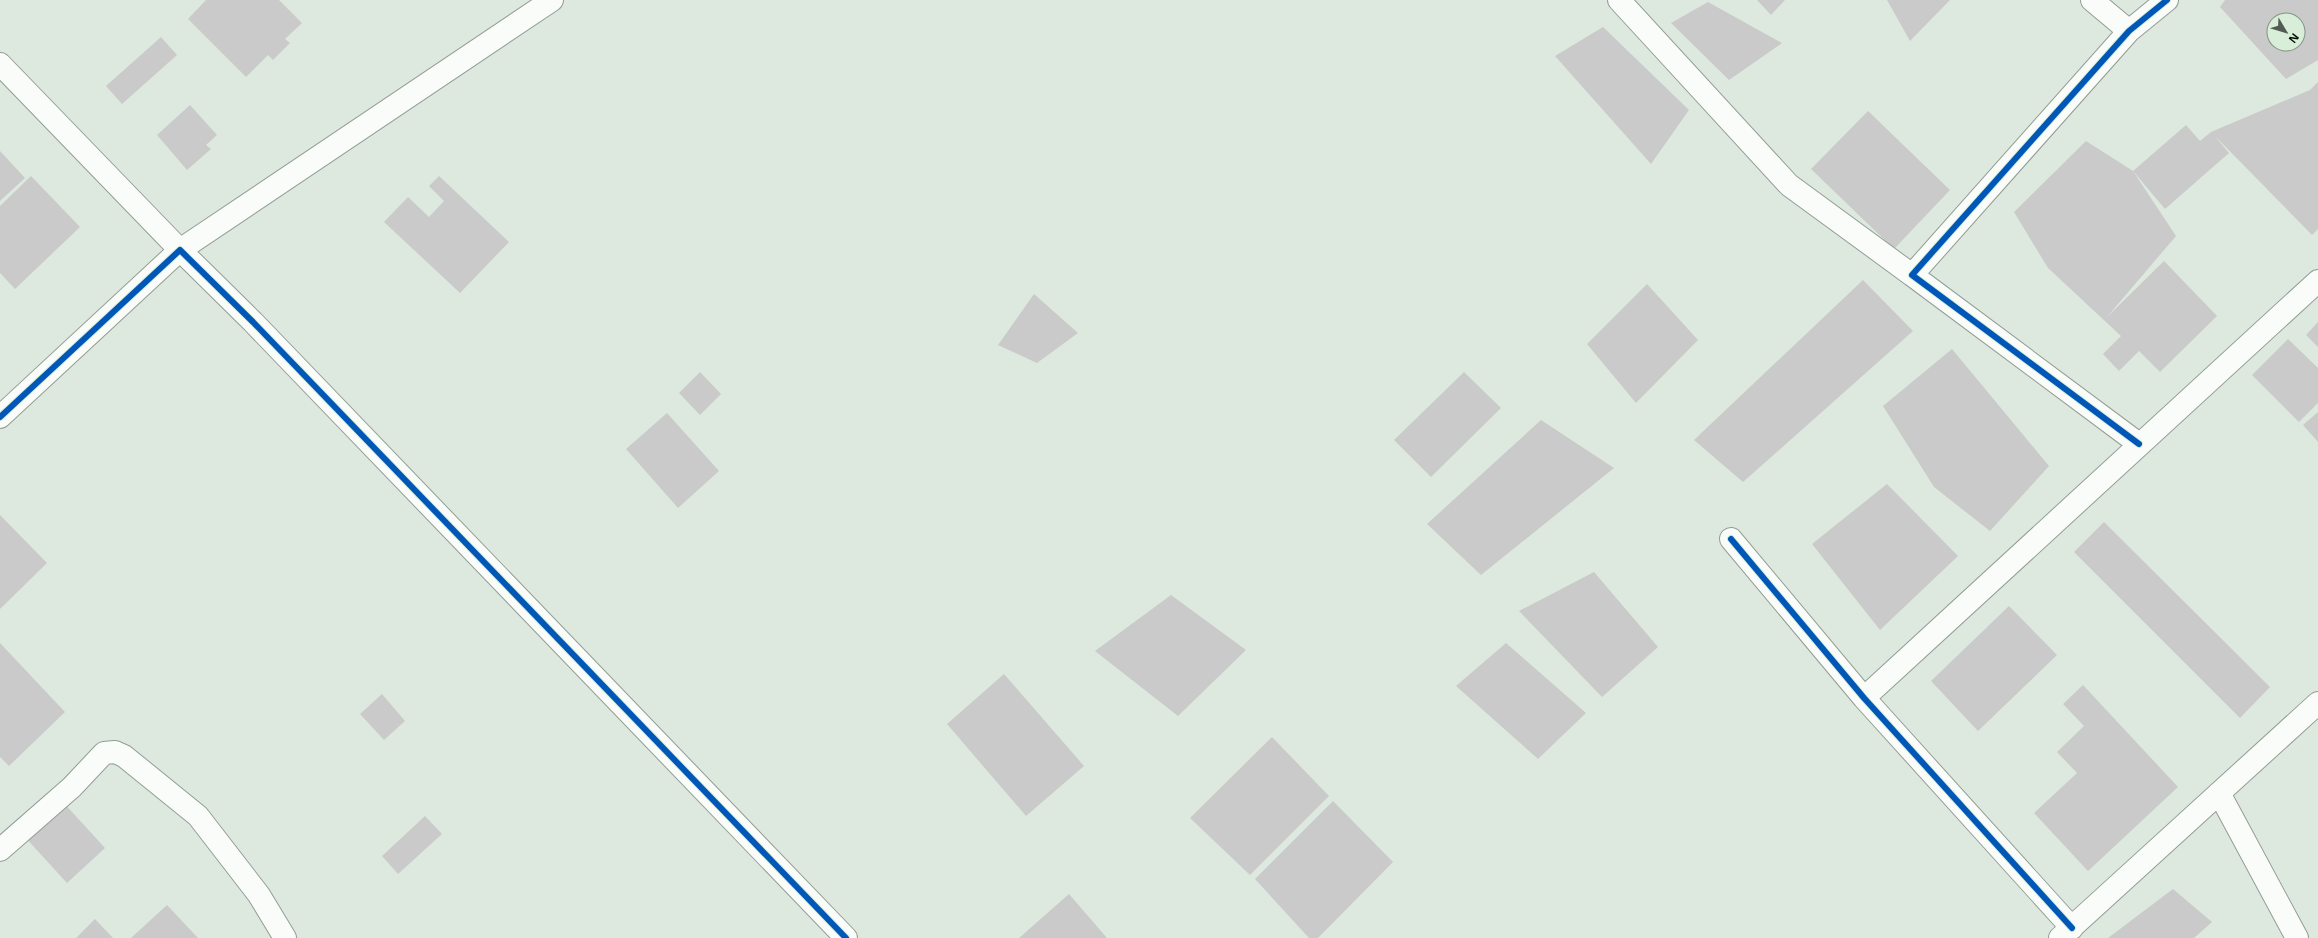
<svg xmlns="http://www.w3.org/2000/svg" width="2318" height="938" viewBox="0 0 2318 938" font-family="'Open Sans',sans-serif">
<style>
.building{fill:#c9cac9;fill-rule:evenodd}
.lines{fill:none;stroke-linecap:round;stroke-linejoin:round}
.minor-casing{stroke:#939d94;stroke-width:24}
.major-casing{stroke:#939d94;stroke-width:24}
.minor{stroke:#fafcfa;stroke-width:22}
.major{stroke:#fafcfa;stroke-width:22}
.cycleway-casing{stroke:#d8eed9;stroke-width:8}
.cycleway{stroke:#0057b8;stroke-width:6}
</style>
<rect width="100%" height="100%" fill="#dde9de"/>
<path class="building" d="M206,0H279L302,23L285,39L290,43L273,60L268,55L246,77L188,19Z
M1757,0H1785L1771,15Z
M1887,0H1950L1910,41Z
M2225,0H2318V60L2286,79L2220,7ZM2274,20H2298V44H2274Z
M1708,2L1782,43L1729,80L1671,23Z
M1603,27L1689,110L1651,164L1555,56Z
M161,37L177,55L122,104L106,86Z
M2318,82V229L2312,235L2214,135L2229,153L2165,209L2133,171L2186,125L2200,141L2211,132L2310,90Z
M190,105L217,135L206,145L211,149L187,170L157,135Z
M1868,111L1950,190L1894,249L1811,169Z
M2086,141L2133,171L2176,236L2107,317L2164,261L2217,316L2160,372L2139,351L2119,371L2103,354L2121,336L2048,268L2014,212Z
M0,151L25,178L0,201Z
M31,176L80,227L15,289L0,273V206Z
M439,176L509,242L460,293L384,222L408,197L429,217L444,201L429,186Z
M1863,280L1913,331L1743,482L1694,440Z
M1647,284L1698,340L1636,403L1587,344Z
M1034,294L1078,333L1037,363L998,345Z
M2318,322V347L2306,335Z
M2288,339L2318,368V403L2299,422L2252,375Z
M1952,349L2049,466L1990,531L1934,487L1883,406Z
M700,372L721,394L700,415L679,393Z
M1464,372L1501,408L1431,477L1394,440Z
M2318,412V442L2303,425Z
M667,413L719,471L678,508L626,449Z
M1541,420L1614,468L1481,575L1427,524Z
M1887,484L1958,556L1880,630L1812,544Z
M0,515L47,563L0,609Z
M2104,522L2270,687L2240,718L2074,552Z
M1594,572L1658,647L1602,697L1519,611Z
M1171,595L1246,650L1178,716L1095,651Z
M2009,606L2057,655L1978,731L1931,681Z
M0,643L65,712L9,766L0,757Z
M1506,643L1586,713L1538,759L1456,686Z
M1004,674L1084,766L1026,816L947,724Z
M2083,685L2178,787L2088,871L2034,813L2077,773L2057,752L2084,726L2063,704Z
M382,694L405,721L384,740L360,714Z
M1272,737L1329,796L1250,875L1190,818Z
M62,801L105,848L67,883L24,836Z
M1333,801L1393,862L1318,938H1309L1255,879Z
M425,816L442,834L398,874L382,856Z
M2173,889L2212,922L2194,938H2108Z
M1069,894L1107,938H1019Z
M167,905L198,938H131Z
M95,919L113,938H76Z"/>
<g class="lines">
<g class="minor-casing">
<path id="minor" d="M1619,0L1789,185L1912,275
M2092,0L2129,31
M0,417L180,250L253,322L846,938
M2139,444L1912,275L2129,31L2167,0
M1731,539L1864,698L2072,928
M1864,698L2318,281
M2219,793L2297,938
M0,850L72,787L104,753L115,752L124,756L198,816L259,895L285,938
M2060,938L2318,703"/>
</g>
<g class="major-casing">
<path id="major" d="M0,64L180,250L552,0"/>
</g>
<use href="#minor" class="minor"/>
<use href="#major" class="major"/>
<g class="cycleway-casing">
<path id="cycleway" d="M0,417L180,250L253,322L846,938
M2139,444L1912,275L2129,31L2167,0
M1731,539L1864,698L2072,928"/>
</g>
<use href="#cycleway" class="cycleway"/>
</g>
<g transform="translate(2286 32) rotate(128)"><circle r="19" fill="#d8eed9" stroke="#849485"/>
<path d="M0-3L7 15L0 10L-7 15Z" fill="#525b52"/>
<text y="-6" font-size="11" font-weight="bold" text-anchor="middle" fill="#070e07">N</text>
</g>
</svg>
